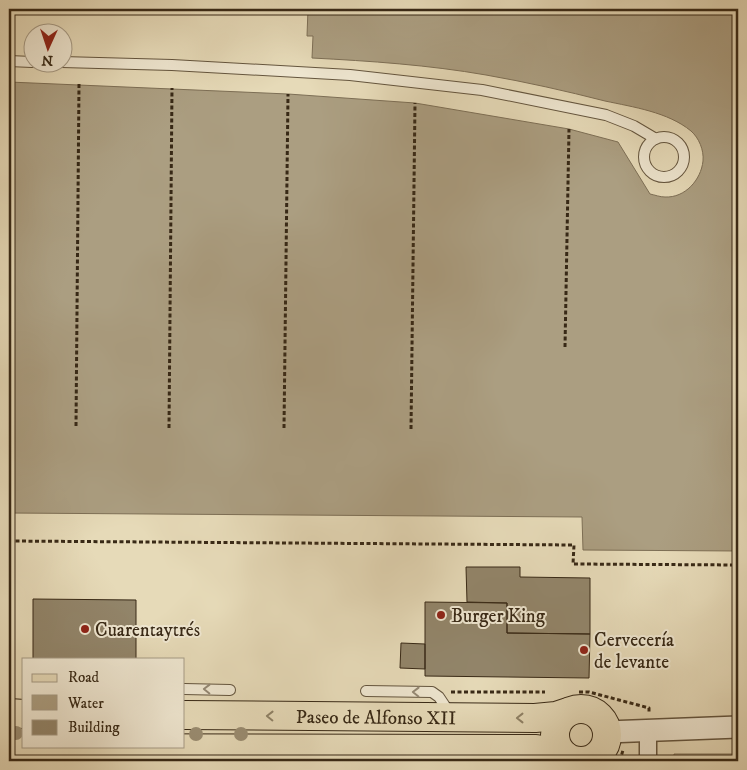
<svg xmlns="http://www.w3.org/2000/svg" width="747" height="770" viewBox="0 0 747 770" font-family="'IM FELL DW Pica',serif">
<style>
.green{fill:#c8bc9c;stroke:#807259}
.water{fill:#ab9e81;stroke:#7d6f56}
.building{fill:#92856a;stroke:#382916}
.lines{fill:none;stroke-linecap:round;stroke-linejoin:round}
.service-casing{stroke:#64553e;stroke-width:12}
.pedestrian-casing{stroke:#64553e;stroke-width:19}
.minor-casing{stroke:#64553e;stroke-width:24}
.primary-casing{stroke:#382916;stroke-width:30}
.path{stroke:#382916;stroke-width:3;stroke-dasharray:4 2.5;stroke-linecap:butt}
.service{stroke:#efe7d1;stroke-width:10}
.pedestrian{stroke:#efe7d1;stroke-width:16}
.minor{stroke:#efe7d1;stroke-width:21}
.primary{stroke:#e6dab8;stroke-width:28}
.tree{fill:#9a8d72}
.oneway{stroke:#948874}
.oneway2{stroke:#8f8267}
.poi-dot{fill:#8f2418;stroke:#efe7d1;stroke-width:2}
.labels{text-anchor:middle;stroke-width:4;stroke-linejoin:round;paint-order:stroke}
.poi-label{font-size:19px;fill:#382916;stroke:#efe7d1;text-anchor:start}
.street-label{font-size:19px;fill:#382916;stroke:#efe7d1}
</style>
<rect width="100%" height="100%" fill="#e6dab8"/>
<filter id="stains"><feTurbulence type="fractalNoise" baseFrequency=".004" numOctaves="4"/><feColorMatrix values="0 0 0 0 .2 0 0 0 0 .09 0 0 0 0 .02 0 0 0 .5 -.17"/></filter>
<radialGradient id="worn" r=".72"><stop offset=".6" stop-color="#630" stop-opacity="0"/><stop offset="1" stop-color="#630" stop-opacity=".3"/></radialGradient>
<path class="green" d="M674,754H738V761H674Z"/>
<path class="water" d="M308,9H738V551L583,550L582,517L9,513V82L288,94L415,103L569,129L618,142L650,194C655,195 660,197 665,197C685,198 701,180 703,161C704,150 699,138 691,131C668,112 633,107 605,101C566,91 526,82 486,75C429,65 370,61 312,58L313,36H307Z"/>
<path class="building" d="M466,567H520V577L590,578V634L507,633V603L467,602Z
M33,599L136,600V659H33Z
M425,602L507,603V633L590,634L589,678L425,676Z
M401,643L425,644V669L400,668Z"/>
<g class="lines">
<g class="service-casing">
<path id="service" d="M9,61L32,62
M62,62L172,65L350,75L482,90L606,115L634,126L656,139
M644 157a20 20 0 1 1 40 0a20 20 0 1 1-40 0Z
M184,689L230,690
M366,691L432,692L439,697L451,715"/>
</g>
<g class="pedestrian-casing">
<path id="pedestrian" d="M648,761V731"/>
</g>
<g class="minor-casing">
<path id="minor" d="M607,732L738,727"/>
</g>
<g class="primary-casing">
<g id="primary">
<circle cx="581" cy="735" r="26"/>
<path d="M9,713L24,714"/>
<path id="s1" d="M184,715L535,718L556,716L568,712"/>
<path d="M9,748L536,749L554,752L565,756"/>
</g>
</g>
<path class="path" d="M565,347L569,129
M76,426L79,84
M169,428L172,88
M284,428L288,94
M411,429L415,103
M9,541L574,545L573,564L738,565
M451,692H545
M579,692H589L649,708V712
M620,761L623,750"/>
<use href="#service" class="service"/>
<use href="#pedestrian" class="pedestrian"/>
<use href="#minor" class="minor"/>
<use href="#primary" class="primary"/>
</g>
<g class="tree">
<circle cx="16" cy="733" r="7"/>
<circle cx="196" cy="734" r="7"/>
<circle cx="241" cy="734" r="7"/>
</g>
<defs><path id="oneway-chevron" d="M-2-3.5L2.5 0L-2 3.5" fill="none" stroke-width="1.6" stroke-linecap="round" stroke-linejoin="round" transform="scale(1.25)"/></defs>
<g class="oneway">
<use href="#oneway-chevron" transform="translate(207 689) rotate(-179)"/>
<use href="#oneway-chevron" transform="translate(416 692) rotate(-179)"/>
</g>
<g class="oneway2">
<use href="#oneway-chevron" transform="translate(270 716) rotate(-179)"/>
<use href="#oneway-chevron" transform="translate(520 718) rotate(-180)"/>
</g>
<g class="poi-dot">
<circle cx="441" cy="615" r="5"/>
<circle cx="85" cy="629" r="5"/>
<circle cx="584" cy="650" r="5"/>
</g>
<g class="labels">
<g class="poi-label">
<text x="451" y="622">Burger King</text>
<text x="95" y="636">Cuarentaytrés</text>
<text x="594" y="646">Cervecería<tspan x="594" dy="22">de levante</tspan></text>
</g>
<g class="street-label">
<text dy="7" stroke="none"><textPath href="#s1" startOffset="192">Paseo de Alfonso XII</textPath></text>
</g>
</g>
<rect width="747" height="770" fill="none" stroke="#e6dab8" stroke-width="30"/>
<rect x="10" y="10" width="727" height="750" fill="none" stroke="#382916" stroke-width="2.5"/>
<rect x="15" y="15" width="717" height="740" fill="none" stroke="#382916"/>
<rect x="22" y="658" width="162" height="90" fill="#efe7d1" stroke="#a69b86"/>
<rect x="32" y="674" width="25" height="8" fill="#e6dab8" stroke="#a69b86"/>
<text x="68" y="682" font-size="15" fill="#382916">Road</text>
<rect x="32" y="695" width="25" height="15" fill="#ab9e81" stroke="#a69b86"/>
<text x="68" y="708" font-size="15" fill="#382916">Water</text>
<rect x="32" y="720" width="25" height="15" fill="#92856a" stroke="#a69b86"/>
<text x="68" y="732" font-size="15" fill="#382916">Building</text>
<g transform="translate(48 48) rotate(183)"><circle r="24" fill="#efe7d1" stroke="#a69b86"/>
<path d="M0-4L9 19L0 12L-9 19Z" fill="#8f2418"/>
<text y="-8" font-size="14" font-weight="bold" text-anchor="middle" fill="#382916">N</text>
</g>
<rect width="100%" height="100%" filter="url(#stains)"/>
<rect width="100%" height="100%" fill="url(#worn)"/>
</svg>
